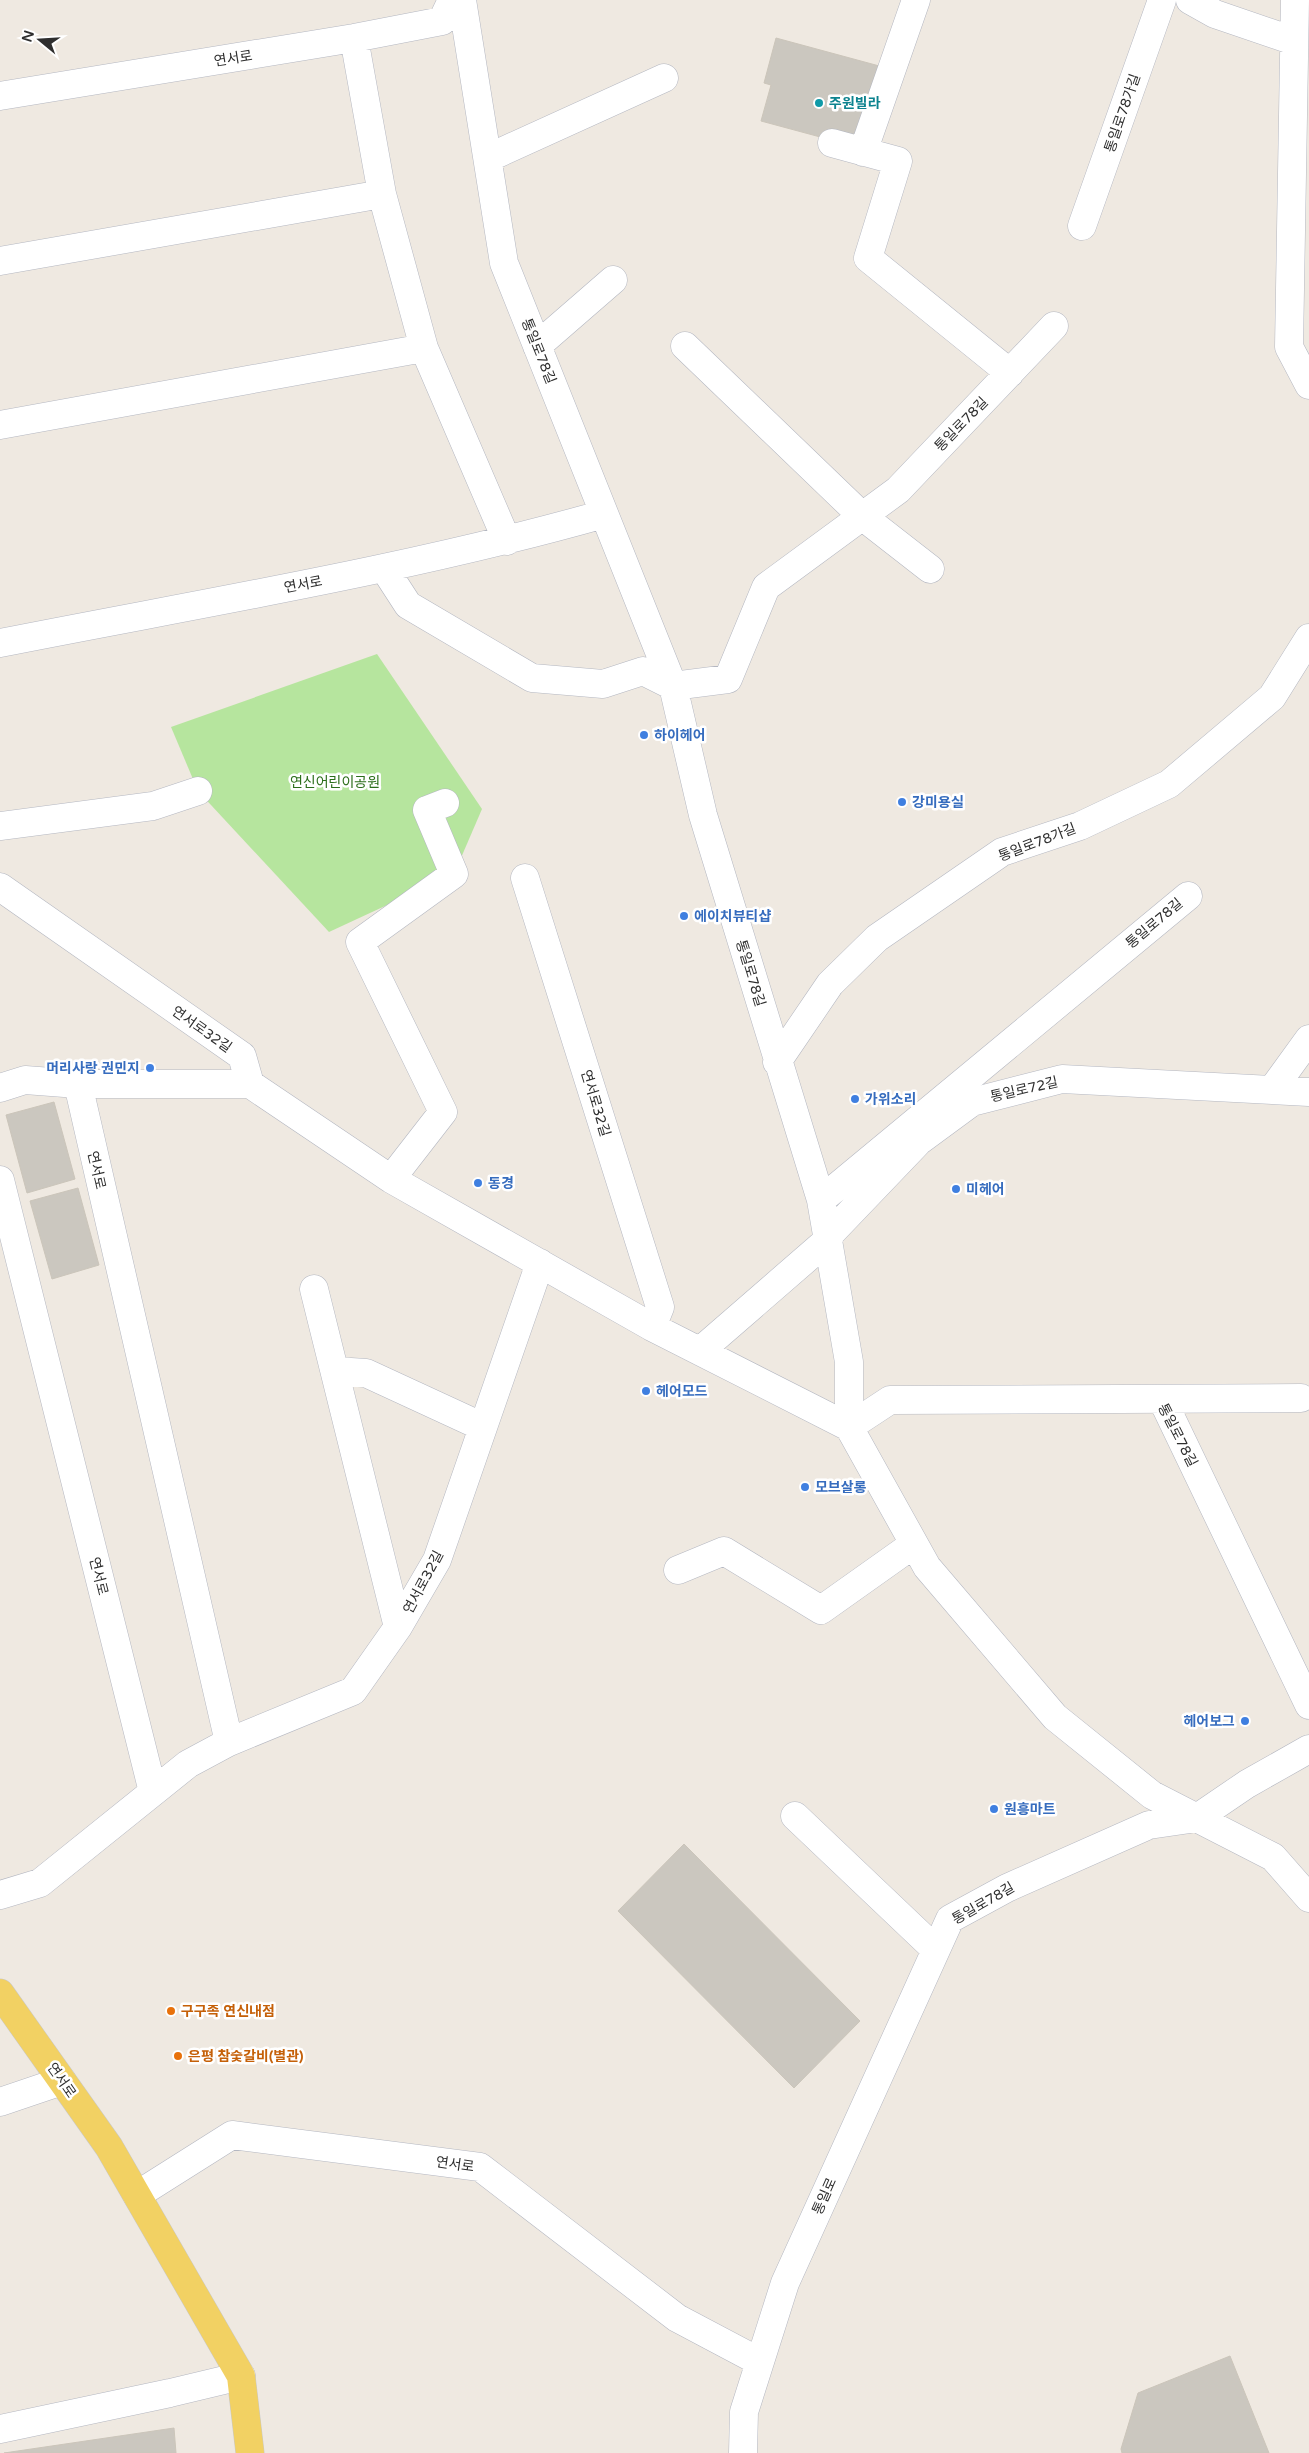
<svg xmlns="http://www.w3.org/2000/svg" width="1309" height="2453" viewBox="0 0 1309 2453" font-family="'Varela Round','Noto Sans KR',sans-serif">
<style>
.green{fill:#b6e59e}
.building{fill:#cbc7bf;stroke:#cbc5ba}
.lines{fill:none;stroke-linecap:round;stroke-linejoin:round}
.minor-casing{stroke:#b4b7c1;stroke-width:29}
.major-casing{stroke:#c9c9c9;stroke-width:29}
.minor{stroke:#fff;stroke-width:28}
.major{stroke:#f2d163;stroke-width:28}
.culture-dot{fill:#0f9aa8;stroke:#fff;stroke-width:2}
.shop-dot{fill:#3f7fe0;stroke:#fff;stroke-width:2}
.food-dot{fill:#e8710a;stroke:#fff;stroke-width:2}
.labels{text-anchor:middle;stroke-width:5;stroke-linejoin:round;paint-order:stroke}
.street-label{font-size:14px;fill:#2e2e2e;stroke:#fff}
.culture-label{font-size:14px;font-weight:bold;fill:#0d838f;stroke:#fff;text-anchor:start}
.shop-label{font-size:14px;font-weight:bold;fill:#366cbe;stroke:#fff;text-anchor:start}
.park-label{font-size:14px;fill:#2c6e1b;stroke:#fff}
.food-label{font-size:14px;font-weight:bold;fill:#c56008;stroke:#fff;text-anchor:start}
</style>
<rect width="100%" height="100%" fill="#efe9e1"/>
<path class="green" d="M377,654L482,809L454,874L329,932L198,791L171,727Z"/>
<path class="building" d="M776,38L883,67L861,148L761,121L771,85L764,83Z
M54,1102L75,1179L27,1193L6,1115Z
M78,1188L99,1265L52,1279L30,1201Z
M684,1844L860,2021L794,2088L618,1911Z
M1230,2356L1269,2453H1122L1121,2449L1138,2393Z
M174,2428L176,2453H4Z"/>
<g class="lines">
<g class="minor-casing">
<path id="minor" d="M462,0L504,263L673,686
M1190,0L1215,14L1294,41
M1295,0L1289,347L1309,385
M354,38L382,194L424,348L507,541
M0,96L354,38L442,21L452,0
M832,143L898,161L868,258L1010,373
M863,152L916,0
M488,158L664,78
M1082,226L1162,0
M0,261L382,194
M1054,326L898,490L766,587L728,679L673,686L703,815L821,1200L849,1362V1427L927,1567L1055,1717L1152,1795L1273,1857L1309,1898
M537,346L613,280
M685,346L862,516L930,569
M0,425L424,348
M384,568L408,605L532,678L603,684L643,671L673,686
M0,643C202,603 406,570 604,514
M0,826L153,806L198,791
M525,878L660,1307L652,1327
M0,887L242,1056L250,1084L391,1179L652,1327L849,1427L890,1400L1301,1398
M777,1062L830,984L877,938L1002,852L1080,826L1169,784L1272,697L1309,638
M78,1084L229,1742
M0,1088L25,1080L78,1084H250
M1272,1090L1309,1039
M391,1179L443,1112L360,942L454,874L427,810L445,803
M0,1180L153,1792
M821,1200L1188,896
M829,1235L919,1141L972,1102L1062,1079L1309,1092
M314,1289L398,1627
M700,1351L829,1239
M335,1371L366,1373L483,1427
M1162,1399L1309,1705
M678,1570L724,1551L821,1610L914,1544
M795,1816L935,1949
M0,1895L40,1883L188,1764L229,1742L353,1691L398,1627L437,1560L540,1263
M0,2102L62,2081
M137,2195L232,2135L480,2167L677,2318L760,2362
M0,2429L170,2393L241,2376
M743,2453L744,2412L785,2283L950,1919L1007,1888L1149,1825L1197,1818L1247,1784L1309,1749"/>
</g>
<g class="major-casing">
<path id="major" d="M0,1993L109,2147L241,2376L250,2453"/>
</g>
<use href="#minor" class="minor"/>
<use href="#major" class="major"/>
</g>
<circle class="culture-dot" cx="819" cy="103" r="5"/>
<g class="shop-dot">
<circle cx="644" cy="735" r="5"/>
<circle cx="902" cy="802" r="5"/>
<circle cx="684" cy="916" r="5"/>
<circle cx="150" cy="1068" r="5"/>
<circle cx="855" cy="1099" r="5"/>
<circle cx="478" cy="1183" r="5"/>
<circle cx="956" cy="1189" r="5"/>
<circle cx="646" cy="1391" r="5"/>
<circle cx="805" cy="1487" r="5"/>
<circle cx="1245" cy="1721" r="5"/>
<circle cx="994" cy="1809" r="5"/>
</g>
<g class="food-dot">
<circle cx="171" cy="2011" r="5"/>
<circle cx="178" cy="2056" r="5"/>
</g>
<g class="labels">
<g class="street-label">
<text transform="translate(233 58) rotate(-9)" y="5">연서로</text>
<text transform="translate(1122 113) rotate(-71)" y="5">통일로78가길</text>
<text transform="translate(539 351) rotate(68)" y="5">통일로78길</text>
<text transform="translate(961 424) rotate(-46)" y="5">통일로78길</text>
<text transform="translate(303 584) rotate(-11)" y="5">연서로</text>
<text transform="translate(1037 842) rotate(-21)" y="5">통일로78가길</text>
<text transform="translate(1154 923) rotate(-40)" y="5">통일로78길</text>
<text transform="translate(751 973) rotate(73)" y="5">통일로78길</text>
<text transform="translate(202 1029) rotate(35)" y="5">연서로32길</text>
<text transform="translate(1024 1089) rotate(-13)" y="5">통일로72길</text>
<text transform="translate(596 1103) rotate(73)" y="5">연서로32길</text>
<text transform="translate(97 1170) rotate(77)" y="5">연서로</text>
<text transform="translate(1178 1435) rotate(63)" y="5">통일로78길</text>
<text transform="translate(99 1576) rotate(76)" y="5">연서로</text>
<text transform="translate(423 1582) rotate(-62)" y="5">연서로32길</text>
<text transform="translate(983 1903) rotate(-30)" y="5">통일로78길</text>
<text transform="translate(62 2080) rotate(55)" y="5">연서로</text>
<text transform="translate(455 2164) rotate(8)" y="5">연서로</text>
<text transform="translate(824 2196) rotate(-66)" y="5">통일로</text>
</g>
<g class="culture-label">
<text x="829" y="108">주원빌라</text>
</g>
<g class="shop-label">
<text x="654" y="740">하이헤어</text>
<text x="912" y="807">강미용실</text>
<text x="694" y="921">에이치뷰티샵</text>
<text x="140" y="1073" text-anchor="end">머리사랑 권민지</text>
<text x="865" y="1104">가위소리</text>
<text x="488" y="1188">동경</text>
<text x="966" y="1194">미헤어</text>
<text x="656" y="1396">헤어모드</text>
<text x="815" y="1492">모브살롱</text>
<text x="1235" y="1726" text-anchor="end">헤어보그</text>
<text x="1004" y="1814">원흥마트</text>
</g>
<g class="park-label">
<text x="335" y="787">연신어린이공원</text>
</g>
<g class="food-label">
<text x="181" y="2016">구구족 연신내점</text>
<text x="188" y="2061">은평 참숯갈비(별관)</text>
</g>
</g>
<g transform="translate(40 40) rotate(288)" stroke="#ffffff" stroke-width="4" paint-order="stroke">
<path d="M0-4L9 19L0 12L-9 19Z" fill="#2e2e2e"/>
<text y="-8" font-size="14" font-weight="bold" text-anchor="middle" fill="#2e2e2e">N</text>
</g>
</svg>
